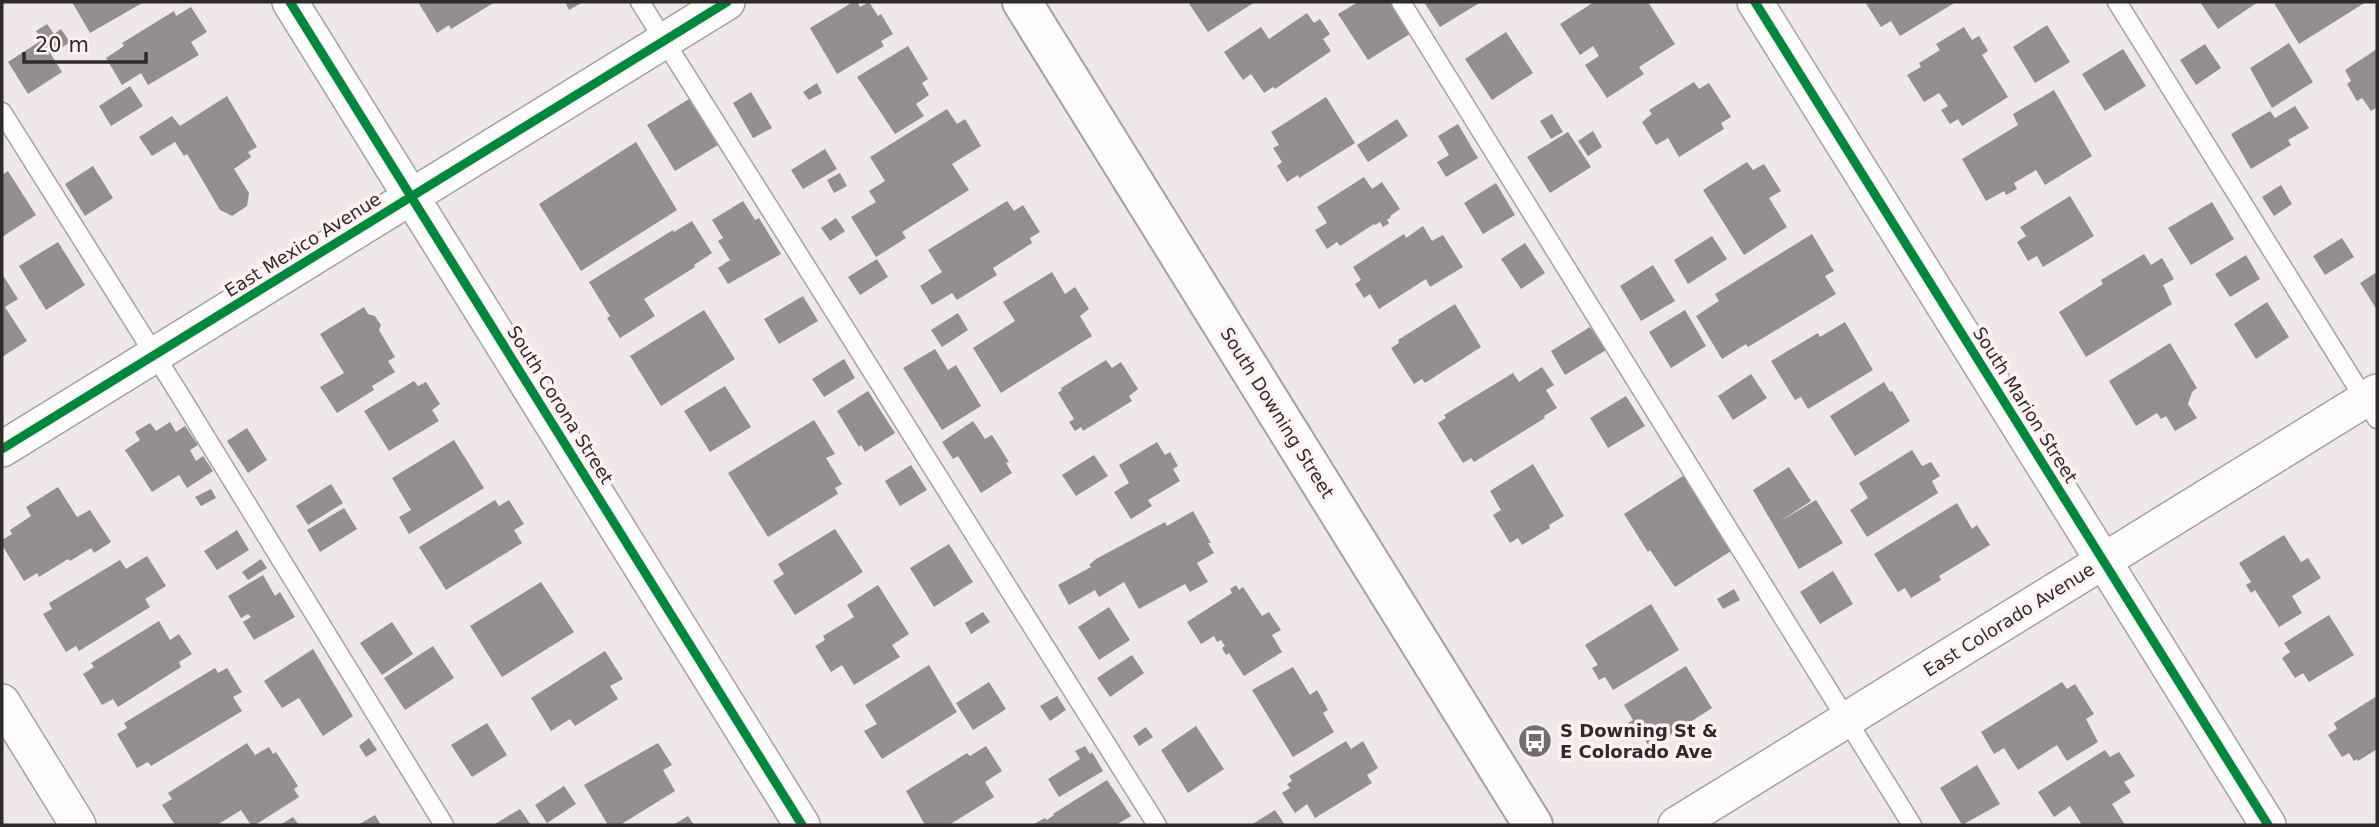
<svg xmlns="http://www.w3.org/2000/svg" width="2379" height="827" viewBox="0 0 2379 827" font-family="'DejaVu Sans',sans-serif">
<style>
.building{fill:#948e8e}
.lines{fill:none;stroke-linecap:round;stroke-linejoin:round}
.service-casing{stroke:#a6a0a0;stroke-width:21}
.minor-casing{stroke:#a6a0a0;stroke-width:38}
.secondary-casing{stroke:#a6a0a0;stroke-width:42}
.service{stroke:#fdfcfc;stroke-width:18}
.minor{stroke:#fdfcfc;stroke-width:35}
.secondary{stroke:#fdfcfc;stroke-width:38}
.cycleway-casing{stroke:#fef2f2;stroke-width:13}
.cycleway{stroke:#00873e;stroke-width:9}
.labels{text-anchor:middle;stroke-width:7;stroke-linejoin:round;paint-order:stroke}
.street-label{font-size:18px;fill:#302a2b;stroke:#fef2f2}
.poi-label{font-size:18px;font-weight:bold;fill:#302a2b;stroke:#fef2f2;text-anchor:start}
</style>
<rect width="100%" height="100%" fill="#f0e8e8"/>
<path class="building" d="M72,2H144L90,33Z
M418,2H495L451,29L449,25L437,33Z
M565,2H583L569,10Z
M853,2H857L860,7L869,2L878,16L881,14L893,34L881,41L884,46L837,74L810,28Z
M1188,2H1255L1208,32Z
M1358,2H1394L1413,32L1368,60L1338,14Z
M1424,2H1481L1440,27Z
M1594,2H1648L1675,44L1639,67L1644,74L1607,98L1585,65L1599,56L1593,46L1580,55L1560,24Z
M1865,2H1956L1900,36L1891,21L1881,27Z
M2200,2H2258L2218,29Z
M2276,2H2366L2299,44L2274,3Z
M191,7L207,32L191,42L199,55L148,85L141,73L122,85L106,58L124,46L122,43L174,11L176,16Z
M1307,13L1314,23L1320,19L1330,34L1323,39L1331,51L1275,89L1273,87L1264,93L1251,74L1243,80L1224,52L1261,27L1269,39Z
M47,24L54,34L61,29L70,42L52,54L36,31Z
M2047,25L2070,62L2035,83L2013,47Z
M1964,27L1972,40L1979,36L1988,51L1982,55L2008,97L1962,126L1958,119L1950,124L1941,110L1948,106L1939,93L1924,102L1907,75L1921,67L1919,63L1940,50L1936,44Z
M1506,32L1533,73L1492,100L1465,59Z
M42,40L62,72L28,94L8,62Z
M2289,43L2313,82L2272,108L2250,68Z
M2205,44L2221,68L2196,85L2180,60Z
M908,46L928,79L922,83L929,95L916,104L924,116L895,134L857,77Z
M2123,49L2146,86L2105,111L2082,74Z
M2377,49V107L2371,111L2362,98L2357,101L2347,84L2351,81L2345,70Z
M1694,82L1699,89L1709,83L1731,117L1721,123L1724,129L1679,157L1668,138L1656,145L1642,122L1652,114L1649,110Z
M817,83L822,93L809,100L803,92Z
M130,86L143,106L111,126L99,106Z
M2054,90L2092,156L2045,185L2036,170L2014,183L2017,189L2006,195L2004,191L1986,201L1962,159L2018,125L2013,114Z
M751,92L772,128L753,138L733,103Z
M227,96L257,147L248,152L251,157L234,169L249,193L247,206L232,216L220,210L187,154L184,156L175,142L152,156L139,137L172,116L180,126Z
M1326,97L1355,143L1299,178L1298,175L1287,182L1277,166L1282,162L1273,148L1279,145L1271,132Z
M689,99L718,145L675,171L647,125Z
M2295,106L2309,128L2288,140L2291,145L2251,169L2231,134L2270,111L2275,118Z
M947,109L957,124L965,119L981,146L952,164L969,190L902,232L906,238L876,257L851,217L876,202L869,191L885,181L870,157Z
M1552,114L1563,132L1551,139L1540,121Z
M1397,119L1408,136L1368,162L1357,145Z
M1458,124L1478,158L1446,177L1437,162L1449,155L1438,136Z
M1593,131L1602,147L1588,156L1578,141Z
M1568,132L1591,167L1550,193L1527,157Z
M636,142L677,210L581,271L539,204Z
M825,149L837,169L803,189L791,170Z
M1747,162L1753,170L1764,164L1781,191L1769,198L1787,227L1744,255L1703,190Z
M93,166L113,198L85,216L65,184Z
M8,171L36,215L2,237V175Z
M840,173L847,186L834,193L827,180Z
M1364,177L1372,189L1382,182L1400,209L1390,216L1391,217L1387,220L1389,223L1383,227L1380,222L1375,225L1374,224L1340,246L1337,242L1327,249L1315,230L1327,223L1317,207Z
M1496,183L1515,215L1483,234L1464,203Z
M2281,185L2292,204L2274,216L2262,197Z
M2070,196L2094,236L2043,267L2037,256L2028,261L2017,242L2026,236L2020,227Z
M743,201L755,220L759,218L781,254L728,284L718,268L730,260L718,241L723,238L712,220Z
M1007,201L1014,211L1023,205L1040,232L1030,238L1032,243L993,268L997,275L957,300L952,293L932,305L920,286L942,272L928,250Z
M2212,202L2234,239L2191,265L2168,228Z
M836,218L845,231L830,241L821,228Z
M692,221L712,253L694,265L695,267L644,299L655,316L620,338L607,318L610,316L589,282L673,230L674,232Z
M1423,226L1432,241L1443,235L1463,267L1430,287L1426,279L1379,309L1370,294L1364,298L1355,284L1361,280L1353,267L1404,234L1406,238Z
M1812,234L1834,271L1825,276L1836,294L1748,347L1746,344L1722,359L1696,316L1719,301L1715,294Z
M1712,236L1727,259L1688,284L1674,260Z
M2342,238L2354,257L2325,275L2313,256Z
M58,242L85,285L46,310L19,266Z
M1525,243L1545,273L1521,289L1501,259Z
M2144,254L2151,265L2162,258L2174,279L2163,285L2172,304L2086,357L2059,312L2103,284L2101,280Z
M2246,255L2260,279L2230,297L2215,274Z
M877,259L888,277L860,295L848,277Z
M1653,265L1675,301L1641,321L1620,286Z
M1052,272L1065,294L1075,287L1089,309L1080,316L1092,336L1001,393L973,348L1015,321L1003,302Z
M2377,272V310L2360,283Z
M4,277L18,299L5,307L27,341L2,357V278Z
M803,296L818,321L779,344L764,319Z
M2267,302L2289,337L2256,359L2234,324Z
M1455,304L1481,347L1425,383L1422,379L1414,384L1391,348L1399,343L1398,340Z
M364,307L368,314L375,316L381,325L379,330L395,357L388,361L395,372L372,386L374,390L337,413L320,387L344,373L320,334Z
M704,310L735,359L661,406L630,356Z
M1685,310L1706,346L1671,368L1649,332Z
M958,313L968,330L942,347L931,330Z
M1845,322L1873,370L1808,409L1801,397L1795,400L1771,361L1818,333L1820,337Z
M1590,327L1606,350L1565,375L1551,351Z
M2170,343L2197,388L2192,392L2188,404L2197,418L2175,431L2166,416L2161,419L2157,413L2136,426L2109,381Z
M935,349L948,370L956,365L981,406L942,430L903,368Z
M844,359L855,378L824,397L812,379Z
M1106,360L1112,368L1121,362L1138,389L1129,396L1132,401L1083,431L1081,427L1075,431L1069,422L1074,419L1058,393L1062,390L1061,388Z
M1542,367L1554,385L1546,390L1557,408L1544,416L1545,418L1474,462L1471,458L1463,463L1438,423L1446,418L1444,415L1513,373L1519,382Z
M1751,374L1767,398L1733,420L1718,396Z
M414,381L418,386L426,382L440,404L432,410L439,421L389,451L364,411Z
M1884,382L1890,392L1892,391L1910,421L1855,456L1830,416Z
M725,386L751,427L710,452L684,411Z
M868,391L895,433L865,452L861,445L859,447L837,411Z
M1626,396L1645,426L1608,448L1590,418Z
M814,420L835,454L826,458L842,484L835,488L838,494L768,537L728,473Z
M973,421L985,439L992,435L1009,462L1006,463L1012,473L981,493L958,456L953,459L942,442Z
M170,422L176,432L185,426L198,445L190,450L196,461L203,456L213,471L187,488L179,475L152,492L125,450L140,440L135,432L150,423L156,431Z
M247,428L267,460L248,473L227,441Z
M454,440L484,488L409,534L399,517L411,510L392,478Z
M1157,442L1165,455L1170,452L1178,466L1173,469L1180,481L1148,500L1152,506L1131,519L1114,492L1129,483L1119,465Z
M1912,450L1922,466L1931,462L1940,476L1932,481L1938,493L1867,537L1850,510L1868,498L1859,483Z
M1094,455L1108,476L1076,496L1062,475Z
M1533,464L1564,516L1549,525L1550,528L1522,545L1518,538L1510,543L1493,515L1501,510L1490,491Z
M911,465L927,490L900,506L885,481Z
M1789,467L1811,501L1779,522L1816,500L1843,543L1799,569L1753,490Z
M1686,474L1734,549L1675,587L1650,550L1648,552L1624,514Z
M331,484L343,503L308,525L296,506Z
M58,487L77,517L90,510L111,542L94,553L91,548L70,561L68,559L39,577L37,573L24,581L2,545V540L12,534L10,530L31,516L26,507Z
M211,489L216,498L201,506L195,497Z
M495,500L499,506L509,500L524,524L514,530L522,543L446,590L419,547Z
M1957,503L1972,529L1977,525L1990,545L1939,576L1941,580L1911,598L1905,588L1898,592L1874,554Z
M344,508L357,529L320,552L307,530Z
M1193,511L1211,543H1208L1214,553L1197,563L1208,582L1190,592L1185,584L1139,609L1124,582L1099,597L1095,590L1069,605L1058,585L1091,567L1089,565L1096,559L1165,522L1167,526Z
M835,529L863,572L795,615L773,581L784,574L778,564Z
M237,530L249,550L217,570L204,551Z
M2284,535L2301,562L2308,558L2321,578L2292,596L2302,613L2279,627L2255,590L2251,593L2246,585L2251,582L2239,563Z
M949,544L973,582L934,607L910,568Z
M147,556L166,586L145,599L150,607L79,651L76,646L66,652L43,614L52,609L49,603L120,560L126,569Z
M261,559L267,568L248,580L242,572Z
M1833,571L1853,604L1820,624L1800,592Z
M263,575L275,596L280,592L295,617L254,640L243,622L251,617L248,614L241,618L228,596Z
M541,582L574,632L502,677L470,626Z
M878,585L909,634L892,645L900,657L854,685L842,665L831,672L815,646L825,640L823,636L854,617L847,605Z
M1236,585L1239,590L1243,587L1262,616L1269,612L1281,630L1272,635L1282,652L1244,676L1229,653L1226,655L1222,648L1225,646L1221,640L1217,642L1214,636L1201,644L1187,622L1232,593L1230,589Z
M1734,589L1740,600L1723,609L1717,599Z
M1651,604L1679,650L1613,690L1605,677L1599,680L1592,668L1598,665L1585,645Z
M1109,607L1130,640L1099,660L1078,627Z
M983,612L990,622L971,634L965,623Z
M2329,615L2354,655L2309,682L2303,673L2295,678L2282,658L2290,652L2284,643Z
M159,621L170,640L179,634L192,654L179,662L181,667L118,707L113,699L102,705L83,674L94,667L91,663Z
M392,622L413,654L382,675L360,643Z
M433,646L454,678L405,710L384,678Z
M313,649L353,716L323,736L299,698L282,708L264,681Z
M605,651L623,679L610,686L618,699L575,726L570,719L551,731L531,698Z
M1132,655L1144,673L1110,697L1097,678Z
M929,665L957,712L882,759L864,731L877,724L865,705Z
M1686,666L1712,708L1650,748L1642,735L1632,741L1623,726L1633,720L1624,705Z
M1293,667L1310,695L1317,690L1328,710L1323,713L1334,732L1293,757L1252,690Z
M215,668L218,673L227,668L242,692L233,697L242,711L151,766L148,762L137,768L117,734L127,728L124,723Z
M989,682L1006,709L973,730L956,703Z
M2062,682L2067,689L2075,684L2094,714L2086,719L2098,742L2067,761L2057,745L2018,770L2004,748L1994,754L1981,732Z
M1057,696L1066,710L1050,721L1040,706Z
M2377,696V749L2358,761L2357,759L2354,761L2349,753L2342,757L2328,735L2337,729L2334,723Z
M487,723L507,755L472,777L451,745Z
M1196,726L1224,769L1188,793L1161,750Z
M1146,727L1153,737L1139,746L1133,736Z
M369,738L377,750L366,757L359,746Z
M1346,741L1351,749L1363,741L1378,768L1367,775L1372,783L1315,818L1307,804L1295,813L1282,793L1290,788L1287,784L1292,781L1289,776Z
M247,743L255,755L269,747L273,754L276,752L298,786L294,789L299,797L255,825H251L241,810L217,825H175L162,805L172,799L168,793Z
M658,743L672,765L663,770L675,791L620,825H608L584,785Z
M986,746L1002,771L985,782L994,797L949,825H925L906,791L967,753L970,756Z
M1085,746L1090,754L1092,752L1103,771L1059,797L1048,779L1080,759L1075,751Z
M2105,750L2110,757L2119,752L2135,776L2124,782L2131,792L2112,804L2125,825H2082L2070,806L2054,817L2038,792Z
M1977,765L2000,804L1962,825L1940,788Z
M1107,780L1131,816L1116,825H1032L1045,818L1047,820L1054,815L1053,814Z
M564,786L576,804L547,823L535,805Z
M520,809L531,825H493Z
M1275,810L1285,825H1251Z
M375,815L381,825H358Z
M688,816L694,825H673Z
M293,817L299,825H280Z"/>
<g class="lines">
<g class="service-casing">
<path id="service" d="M640,2L1157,825
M1401,2L1912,825
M2117,2L2377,419
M2,112L178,392L444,825"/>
</g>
<g class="minor-casing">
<path id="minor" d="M290,2L802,825
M1755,2L2268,825
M2,449L727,2
M2,702L78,825
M1676,825L2377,392"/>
</g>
<g class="secondary-casing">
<path id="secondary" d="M1022,2L1533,825"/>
</g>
<use href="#service" class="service"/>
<use href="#minor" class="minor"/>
<use href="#secondary" class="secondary"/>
<g class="cycleway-casing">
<path id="cycleway" d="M290,2L802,825
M1755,2L2268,825
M2,449L727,2"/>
</g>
<use href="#cycleway" class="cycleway"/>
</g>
<defs>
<g id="bus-disc" transform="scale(1.75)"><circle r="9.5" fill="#736c6d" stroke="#fef2f2"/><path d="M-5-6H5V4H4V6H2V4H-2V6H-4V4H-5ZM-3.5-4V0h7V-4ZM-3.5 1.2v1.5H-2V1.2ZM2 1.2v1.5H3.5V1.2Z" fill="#fff"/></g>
</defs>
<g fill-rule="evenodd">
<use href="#bus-disc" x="1535" y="741"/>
</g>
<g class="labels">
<g class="street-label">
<text transform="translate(303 245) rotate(-32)" y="6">East Mexico Avenue</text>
<text transform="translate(560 405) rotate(58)" y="6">South Corona Street</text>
<text transform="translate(2025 405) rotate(58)" y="6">South Marion Street</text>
<text transform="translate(1277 413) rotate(58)" y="6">South Downing Street</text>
<text transform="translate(2009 620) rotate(-32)" y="6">East Colorado Avenue</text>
</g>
<g class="poi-label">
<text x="1560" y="737">S Downing St &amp;<tspan x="1560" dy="21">E Colorado Ave</tspan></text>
</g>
</g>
<rect width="2379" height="827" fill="none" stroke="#302a2b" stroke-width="7"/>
<path d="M24 52v10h122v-10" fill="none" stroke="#302a2b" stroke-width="3.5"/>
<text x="35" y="52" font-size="21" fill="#302a2b" stroke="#fef2f2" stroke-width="5" paint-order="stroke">20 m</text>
</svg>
